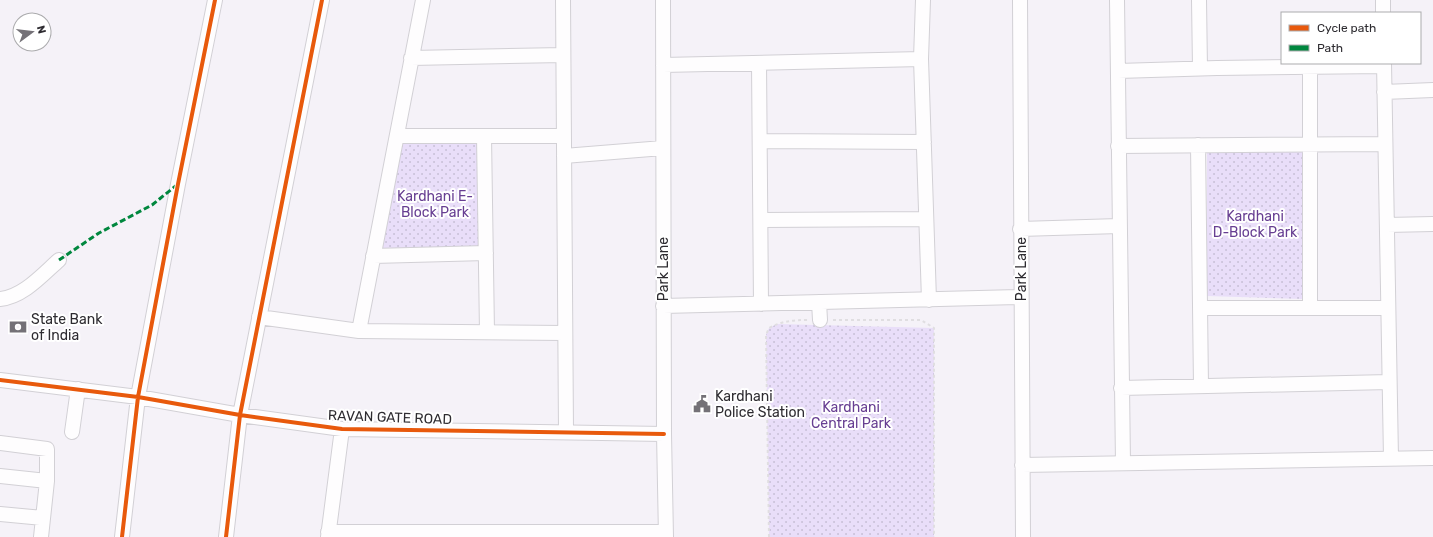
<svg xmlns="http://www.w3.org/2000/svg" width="1433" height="537" viewBox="0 0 1433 537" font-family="Rubik,sans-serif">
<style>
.grass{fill:url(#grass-dots)}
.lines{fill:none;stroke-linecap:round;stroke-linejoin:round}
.minor-casing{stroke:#d2d0d5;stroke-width:16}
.path{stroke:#e0dee1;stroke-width:2;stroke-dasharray:3 3;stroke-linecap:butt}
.minor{stroke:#fefdfe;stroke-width:14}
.quiet{stroke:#00873e;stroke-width:3;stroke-dasharray:6 3;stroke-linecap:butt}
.cycleway-casing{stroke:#fff;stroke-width:6}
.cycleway{stroke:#e8590c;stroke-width:4}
.labels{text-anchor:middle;stroke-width:4;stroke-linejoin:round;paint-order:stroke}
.park-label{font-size:14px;fill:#673e92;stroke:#fff}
.street-label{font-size:14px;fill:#2e2c31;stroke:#fff}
.poi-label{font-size:14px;fill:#2e2c31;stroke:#fff;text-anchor:start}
</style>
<defs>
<pattern id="grass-dots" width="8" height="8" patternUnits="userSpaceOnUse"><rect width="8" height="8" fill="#e9def9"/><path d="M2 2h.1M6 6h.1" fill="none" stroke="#c8bfd6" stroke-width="1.8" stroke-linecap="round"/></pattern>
</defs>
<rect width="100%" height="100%" fill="#f5f2f8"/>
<path class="grass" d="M397,136H484L486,253L373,256Z
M1303,149V299L1207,296V153Z
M777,324L934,328V537H769L766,335L769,328Z"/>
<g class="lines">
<g class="minor-casing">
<path id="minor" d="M563,0L566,432
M663,0L664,434L666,537
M923,0L921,59L929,300
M1020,0L1023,537
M1117,0L1123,463
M1199,0L1200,68
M1383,0V13
M411,58L563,55
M759,63L761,304
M1384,63L1391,458
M663,65L921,59
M1118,71L1217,68L1384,66
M1384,92L1433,90
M397,136H564
M484,136L487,332
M760,141L924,142
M1198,145L1201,386
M1118,146L1385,144
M564,156L663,148
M762,220L926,219
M1387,225L1433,224
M1020,229L1119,226
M373,256L486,253
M0,299C23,297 42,275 59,260
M819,302L820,320
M663,306L1021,297
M1200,308H1388
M1310,308V68
M259,317L359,331L565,333
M359,331L423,0
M0,380L138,397L240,415L342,429L664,434
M1121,388L1389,382
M72,432L78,389
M0,443L47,449V481L41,537
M1022,465L1433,458
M0,476L47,481
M0,514L43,518
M328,532H665
M122,537L138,397L178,184L215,0
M226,537L240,415L322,0
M328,537L342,429"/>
</g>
<path class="path" d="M833,320H921L934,328V537
M769,537L766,335L769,328C782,321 793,320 808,320"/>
<use href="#minor" class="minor"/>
<path class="quiet" d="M59,260L99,233L152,205L178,184"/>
<g class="cycleway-casing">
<path id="cycleway" d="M0,380L138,397L240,415L342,429L664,434
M122,537L138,397L178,184L215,0
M226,537L240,415L322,0"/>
</g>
<use href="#cycleway" class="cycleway"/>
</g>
<defs>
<g id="bank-bare" transform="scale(1.38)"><path d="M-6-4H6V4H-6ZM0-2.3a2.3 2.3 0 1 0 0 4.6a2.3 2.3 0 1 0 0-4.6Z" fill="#747177" stroke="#fff" stroke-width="2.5" paint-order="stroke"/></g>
<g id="civic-bare" transform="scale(1.38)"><path d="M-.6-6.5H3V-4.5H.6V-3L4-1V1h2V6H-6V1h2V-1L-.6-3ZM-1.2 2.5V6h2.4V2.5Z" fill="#747177" stroke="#fff" stroke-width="2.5" paint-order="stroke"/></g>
</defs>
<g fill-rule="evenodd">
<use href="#bank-bare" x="18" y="327"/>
<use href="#civic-bare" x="702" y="404"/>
</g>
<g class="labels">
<g class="park-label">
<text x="435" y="201">Kardhani E-<tspan x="435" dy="16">Block Park</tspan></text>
<text x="1255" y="221">Kardhani<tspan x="1255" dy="16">D-Block Park</tspan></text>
<text x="851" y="412">Kardhani<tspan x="851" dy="16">Central Park</tspan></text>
</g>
<g class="street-label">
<text transform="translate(663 269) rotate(-90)" y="5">Park Lane</text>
<text transform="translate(1021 269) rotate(-90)" y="5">Park Lane</text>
<text transform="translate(390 417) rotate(2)" y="5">RAVAN GATE ROAD</text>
</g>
<g class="poi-label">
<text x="31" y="324">State Bank<tspan x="31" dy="16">of India</tspan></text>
<text x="715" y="401">Kardhani<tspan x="715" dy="16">Police Station</tspan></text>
</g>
</g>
<rect x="1281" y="12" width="140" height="52" fill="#ffffff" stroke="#ababad"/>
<rect x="1289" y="25" width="20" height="6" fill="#e8590c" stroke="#ababad"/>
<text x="1317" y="32" font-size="12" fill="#2e2c31">Cycle path</text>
<rect x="1289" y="45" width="20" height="6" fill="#00873e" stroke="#ababad"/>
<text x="1317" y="52" font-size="12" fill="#2e2c31">Path</text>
<g transform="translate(32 32) rotate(75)"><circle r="19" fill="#ffffff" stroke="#ababad"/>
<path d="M0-3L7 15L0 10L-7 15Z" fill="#747177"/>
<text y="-6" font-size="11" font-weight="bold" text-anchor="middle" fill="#2e2c31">N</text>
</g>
</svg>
